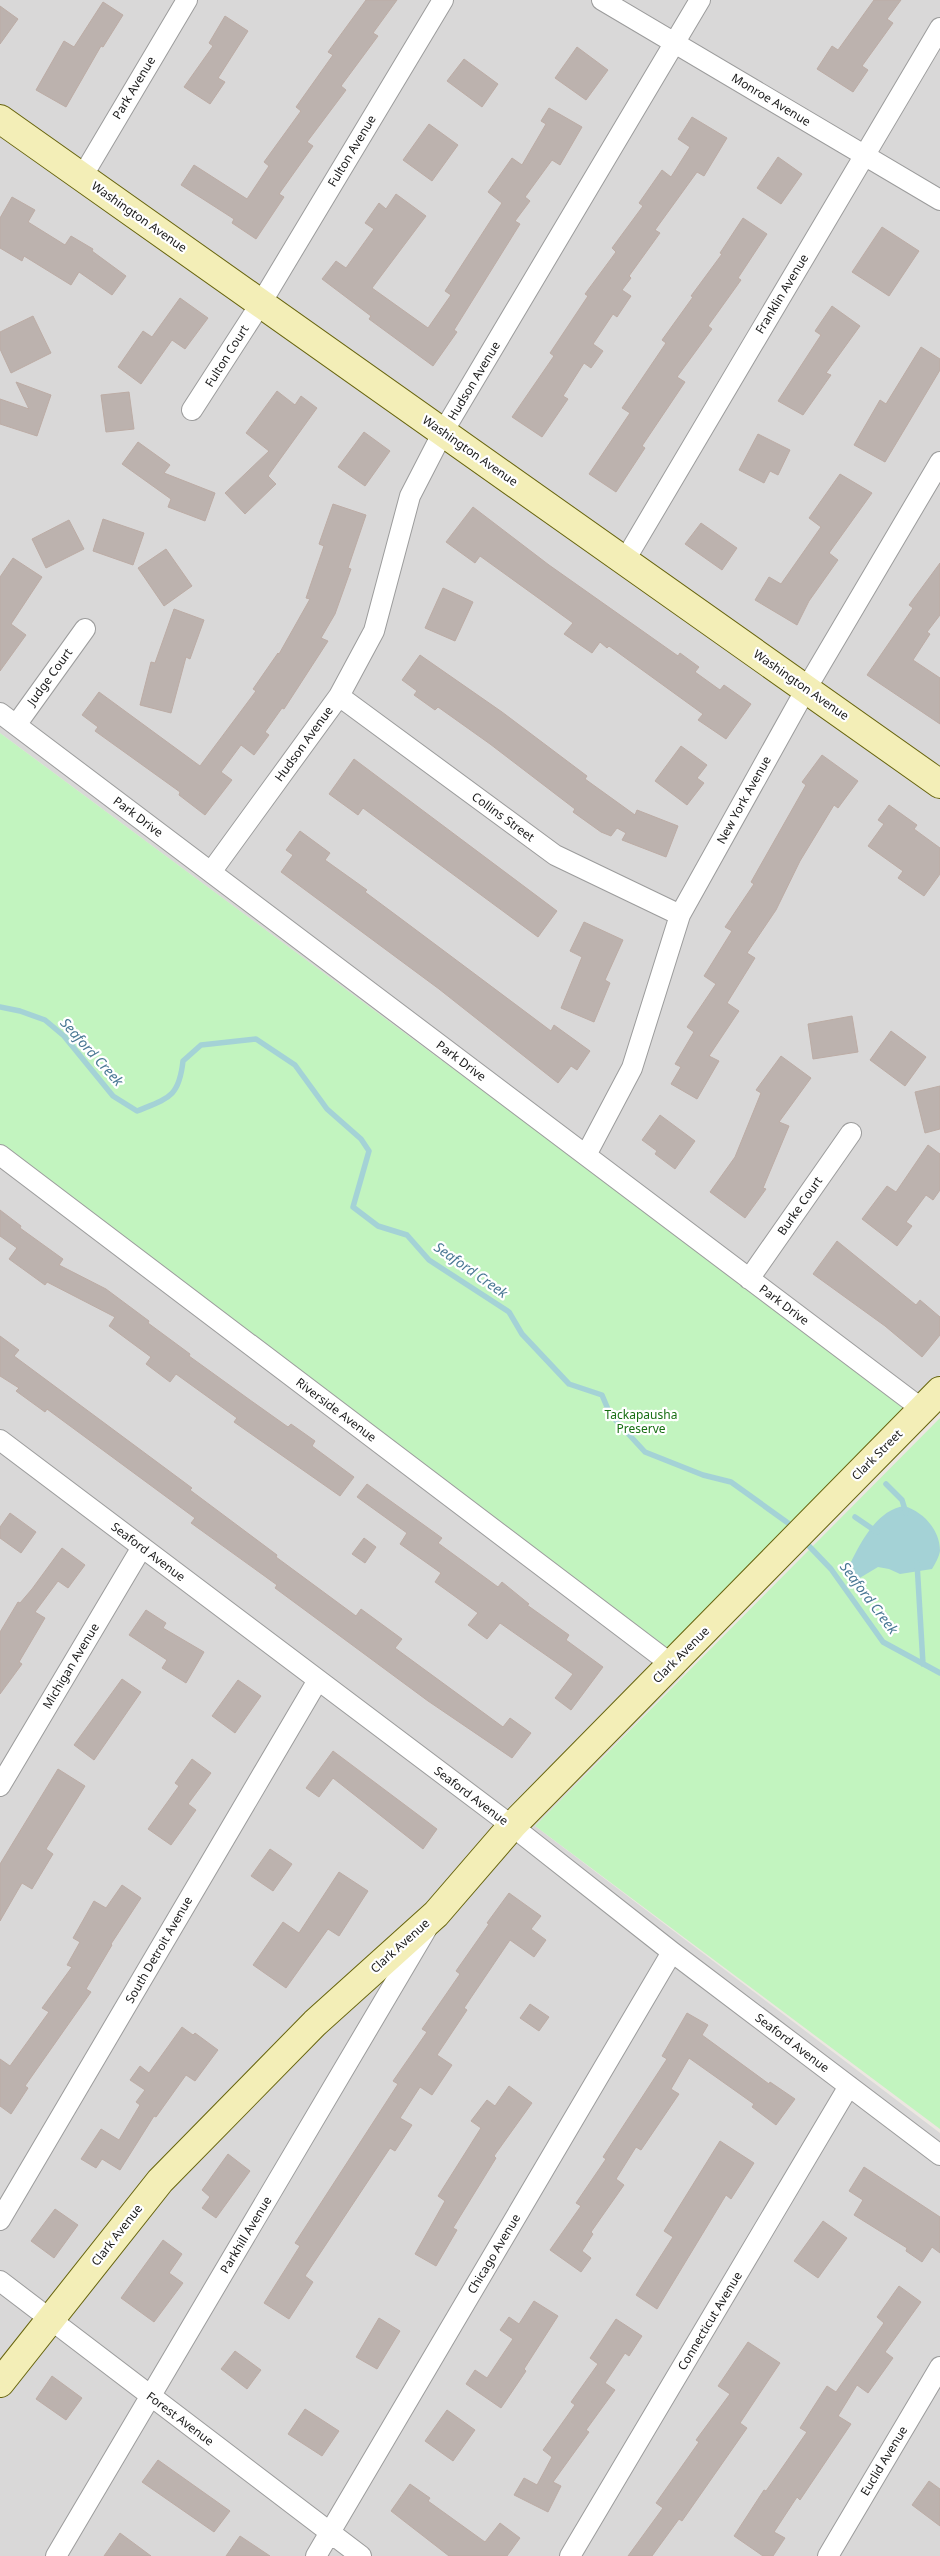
<svg xmlns="http://www.w3.org/2000/svg" width="940" height="2556" viewBox="0 0 940 2556" font-family="'Noto Sans',sans-serif">
<style>
.residential{fill:#d9d8d8}
.park{fill:#c2f4bf}
.water{fill:#a4d2d6}
.lines{fill:none;stroke-linecap:round;stroke-linejoin:round}
.stream{stroke:#a4d2d6;stroke-width:5.5}
.building{fill:#bcb2ae;stroke:#bcaca5}
.street-casing{stroke:#9c9c9c;stroke-width:22}
.secondary-casing{stroke:#67640d;stroke-width:30}
.street{stroke:#fff;stroke-width:20}
.secondary{stroke:#f3eeb7;stroke-width:28}
.labels{text-anchor:middle;stroke-width:4.5;stroke-linejoin:round;paint-order:stroke}
.street-label{font-size:12px;fill:#1b1b1b;stroke:#fff}
.park-label{font-size:12px;fill:#186e13;stroke:#fff}
.water-label{font-size:14px;font-style:italic;fill:#4a7894;stroke:#fff}
</style>
<rect width="100%" height="100%" fill="#ece7e1"/>
<path class="residential" d="M0,0H940V1375L908,1406L0,733Z
M0,1151L685,1673L535,1826L940,2133V2556H0Z"/>
<path class="park" d="M0,733L908,1406L663,1654L0,1151Z
M940,1418V2129L535,1826Z"/>
<path class="water" d="M904,1506C922,1511 940,1529 940,1551C939,1557 935,1564 932,1569L900,1574L889,1569L878,1567L858,1579L849,1566C860,1543 877,1510 904,1506Z"/>
<g class="lines">
<path class="stream" d="M0,1007L20,1011L45,1020L64,1036L113,1096L137,1111C169,1098 179,1097 183,1061L201,1045L256,1039L295,1065L327,1109L361,1139L369,1151L353,1207L378,1226L407,1235L429,1260L509,1312L522,1334L569,1384L602,1395L610,1414L645,1452L703,1475L731,1482L788,1523
M886,1484L902,1500L906,1513
M855,1517L877,1532
M809,1546L831,1569L883,1642L940,1673
M917,1563L923,1664"/>
</g>
<path class="building" d="M366,0H397L373,33L378,36L341,86L346,90L307,142L313,146L279,194L284,197L256,239L232,223L234,219L181,185L194,165L247,199L269,166L264,162L301,111L296,107L333,55L328,52Z
M874,0H901L887,19L893,23L862,66L868,70L853,92L817,69L832,46L838,50Z
M103,2L123,15L103,47L101,46L66,107L36,90L64,41L74,47Z
M0,6L18,19L0,44Z
M225,16L248,31L218,78L225,82L210,104L184,87L213,46L209,43Z
M577,47L608,70L586,100L555,78Z
M464,59L498,84L482,107L447,81Z
M549,108L582,127L560,165L552,160L525,197L530,201L515,221L520,224L454,330L457,332L433,366L369,319L371,316L322,279L336,261L346,268L374,229L365,223L379,203L386,209L396,194L426,216L372,288L428,328L451,295L445,291L502,203L488,192L512,158L522,165L546,124L541,121Z
M692,117L727,138L704,176L697,172L655,230L660,233L629,276L631,278L622,290L631,296L617,317L613,314L593,344L603,351L591,368L584,363L563,396L568,399L542,437L512,417L554,356L550,353L588,296L585,294L616,252L612,248L643,206L639,203L662,170L671,177L690,147L678,139Z
M429,124L458,145L432,181L403,160Z
M778,157L802,174L781,204L757,188Z
M12,197L35,210L28,222L65,245L71,236L93,249L92,251L126,276L112,295L79,272L71,285L24,256L22,261L0,248V218Z
M743,218L767,234L738,278L741,280L708,326L712,329L677,377L685,382L642,446L645,448L616,492L589,474L630,413L622,408L666,343L662,340L693,297L691,296L722,254L720,253Z
M882,227L919,251L889,296L852,272Z
M180,298L208,318L185,349L172,340L141,384L118,367L143,331L152,337Z
M832,306L860,326L826,373L831,375L803,415L778,401L821,335L815,331Z
M33,316L51,353L11,373L0,349V332Z
M921,347L940,359V370L885,462L854,445L880,400L886,404Z
M16,382L51,395L37,436L0,424V399L29,409Z
M277,391L295,405L301,396L317,408L268,476L276,484L245,514L225,493L269,451L246,433Z
M129,392L134,429L106,432L101,395Z
M364,432L390,451L365,486L338,467Z
M758,434L790,450L778,475L770,471L764,483L739,470Z
M138,442L170,465L164,473L215,493L205,521L168,507L171,499L122,464Z
M840,474L872,493L829,553L838,560L809,601L797,625L755,600L769,577L781,584L821,527L809,518Z
M333,504L366,515L348,568L351,569L335,614L321,638L328,641L284,709L282,708L265,732L269,735L254,755L241,745L221,772L232,780L205,815L179,795L180,792L95,731L98,727L82,715L99,692L200,766L256,691L253,689L278,653L279,654L310,599L306,598L324,546L319,544Z
M473,507L549,565L678,656L680,653L699,667L695,672L720,690L724,685L751,704L726,739L698,720L703,714L609,646L607,648L600,642L592,653L564,634L573,623L480,556L475,563L446,542Z
M103,519L144,533L133,565L93,551Z
M69,520L84,549L46,568L32,539Z
M701,523L737,548L722,570L685,544Z
M166,549L192,586L164,606L138,568Z
M13,558L42,577L11,624L26,635L0,671V577Z
M940,563V615L927,632L930,634L913,660L940,678V724L867,675L913,608L909,605Z
M443,588L473,602L455,641L425,628Z
M174,609L204,620L190,659L186,657L171,713L140,705L151,662L155,663Z
M420,655L502,712L587,776L585,779L635,815L637,810L678,826L666,857L622,840L626,833L617,828L611,836L601,832L573,812L575,809L490,744L438,707L435,710L414,695L417,691L402,680Z
M681,746L707,765L697,778L704,783L687,805L655,781Z
M822,755L858,781L838,808L834,805L800,861L776,910L747,953L755,958L727,1003L739,1011L709,1056L719,1061L697,1099L671,1084L681,1067L675,1064L694,1032L687,1027L716,984L704,976L732,931L725,927L754,884L751,882L806,785L802,782Z
M354,759L557,911L538,937L363,808L358,815L329,794Z
M889,805L917,825L914,829L940,848V874L924,896L898,878L903,871L868,846L884,824L878,820Z
M300,831L330,853L325,860L367,890L365,892L408,924L551,1031L554,1025L590,1051L577,1070L571,1066L558,1083L439,989L281,872L293,855L286,850Z
M584,922L623,940L605,980L610,983L594,1022L561,1008L582,957L570,951Z
M852,1016L858,1052L813,1059L808,1024Z
M891,1031L926,1057L905,1086L870,1060Z
M781,1056L811,1078L779,1122L789,1126L763,1188L766,1189L745,1218L710,1192L735,1157L761,1093L756,1090Z
M940,1086V1129L925,1133L915,1092Z
M660,1115L695,1141L675,1169L655,1154L657,1151L642,1140Z
M928,1145L940,1154V1190L933,1200L926,1195L906,1222L912,1226L897,1246L862,1219L887,1186L896,1192Z
M0,1210L21,1226L20,1228L63,1259L59,1265L106,1289L149,1321L148,1323L190,1354L189,1356L250,1400L288,1427L291,1424L315,1441L312,1446L354,1477L340,1496L234,1422L237,1418L176,1374L170,1382L146,1364L151,1357L109,1326L115,1317L47,1282L45,1285L9,1259L17,1248L0,1236Z
M837,1241L916,1305L920,1300L940,1317V1335L922,1357L885,1326L813,1274Z
M0,1336L19,1350L14,1356L192,1488L190,1490L277,1555L276,1557L356,1616L361,1609L402,1639L395,1648L503,1727L510,1718L531,1733L512,1758L428,1701L275,1588L277,1585L191,1523L195,1518L47,1409L45,1412L16,1391L19,1388L0,1376Z
M367,1484L442,1538L438,1543L498,1587L502,1582L529,1604L527,1605L569,1635L566,1640L603,1667L571,1710L555,1698L573,1674L500,1623L487,1639L468,1625L478,1613L435,1582L441,1573L400,1544L407,1533L357,1497Z
M10,1513L36,1532L21,1553L0,1538V1527Z
M364,1538L376,1547L365,1563L352,1554Z
M62,1548L85,1565L68,1588L58,1581L35,1612L45,1618L19,1662L22,1664L0,1694V1632L18,1602L20,1603L32,1589Z
M146,1610L166,1623L163,1628L204,1652L186,1683L162,1668L167,1660L129,1635Z
M122,1679L141,1692L94,1760L74,1745Z
M238,1680L261,1696L235,1733L212,1716Z
M333,1751L437,1829L423,1849L333,1778L319,1797L306,1788Z
M192,1759L211,1773L188,1804L196,1810L171,1845L148,1829L179,1786L175,1783Z
M58,1769L85,1786L46,1849L53,1854L32,1889L22,1883L0,1921V1864Z
M270,1849L292,1864L273,1891L251,1876Z
M339,1872L368,1891L339,1936L328,1929L286,1988L253,1965L283,1922L299,1933Z
M122,1885L141,1898L111,1944L112,1945L86,1989L91,1992L25,2086L28,2088L11,2114L0,2106V2059L10,2066L49,2012L42,2008L72,1967L67,1965L80,1942L73,1938L94,1901L106,1908Z
M509,1893L541,1916L531,1929L546,1940L534,1957L510,1940L464,2008L467,2010L437,2055L452,2065L432,2095L420,2087L400,2118L412,2125L395,2151L390,2148L305,2276L313,2282L289,2319L264,2303L300,2246L295,2243L398,2084L393,2081L427,2032L422,2029L460,1974L456,1971L489,1924L487,1923Z
M530,2004L549,2017L539,2031L520,2018Z
M687,2013L708,2025L702,2035L769,2084L770,2082L795,2099L776,2125L752,2107L754,2104L689,2058L671,2089L679,2094L641,2150L636,2147L616,2179L624,2185L591,2232L593,2234L582,2251L591,2258L581,2272L550,2250L581,2206L576,2203L606,2159L603,2157L667,2059L662,2056Z
M182,2027L193,2035L195,2033L218,2050L195,2081L186,2075L156,2117L154,2116L120,2170L102,2159L96,2168L81,2159L101,2129L119,2140L140,2105L136,2102L145,2090L130,2080L140,2066L149,2073Z
M509,2086L532,2103L494,2156L496,2158L453,2228L457,2230L436,2266L415,2254L445,2201L438,2196L481,2128L471,2121L487,2100L495,2106Z
M720,2141L754,2163L731,2199L726,2195L657,2309L636,2295L673,2237L664,2231Z
M228,2154L250,2171L216,2218L202,2208L210,2197L202,2190Z
M864,2167L940,2217V2253L932,2247L922,2262L906,2251L907,2248L854,2215L863,2200L849,2191Z
M55,2209L78,2225L54,2258L31,2241Z
M823,2221L847,2238L818,2278L794,2261Z
M163,2240L182,2254L169,2273L183,2283L154,2322L121,2298Z
M899,2286L921,2302L885,2352L893,2358L868,2393L857,2385L838,2416L851,2424L800,2500L797,2497L774,2532L785,2538L773,2556H763L734,2536L764,2490L766,2491L807,2432L800,2428L827,2386L836,2392L884,2323L877,2317Z
M534,2301L558,2316L524,2369L526,2371L501,2408L466,2384L475,2370L487,2378L513,2339L500,2330L509,2317L519,2324Z
M379,2318L400,2331L377,2369L356,2357Z
M616,2319L642,2336L629,2356L625,2353L605,2383L615,2390L586,2430L589,2432L553,2482L561,2486L548,2512L514,2495L524,2478L537,2485L552,2457L543,2450L575,2405L571,2402L598,2364L590,2358Z
M748,2342L780,2363L740,2423L747,2428L682,2521L679,2519L652,2556H628L663,2508L656,2503L699,2442L696,2440L730,2394L718,2386Z
M235,2351L261,2370L247,2389L221,2369Z
M52,2376L82,2398L66,2420L36,2399Z
M305,2409L339,2431L322,2456L288,2434Z
M447,2410L475,2430L453,2461L425,2441Z
M158,2460L230,2511L214,2532L142,2482Z
M929,2481L940,2489V2526L912,2505Z
M410,2484L430,2498L428,2501L485,2542L500,2523L520,2538L507,2556H449L391,2511Z
M120,2533L151,2556H104Z
M240,2536L270,2556H226Z"/>
<g class="lines">
<g class="street-casing">
<path id="street" d="M602,0L940,200
M82,177L187,0
M192,410L261,303L443,0
M625,560L940,28
M339,696L555,855L680,915
M0,713L922,1409
M16,725L85,629
M211,872L339,696L374,631L410,496L443,432L700,0
M0,1155L671,1664
M586,1155L632,1068L680,915L806,689L940,462
M749,1279L851,1133
M0,1440L512,1826L672,1952L940,2155
M0,1786L142,1547
M0,2220L318,1680
M0,2281L361,2556
M56,2556L426,1930
M316,2556L672,1952
M570,2556L849,2086
M828,2556L940,2367"/>
</g>
<g class="secondary-casing">
<path id="secondary" d="M0,119L940,784
M0,2383L160,2181L315,2023L436,1914L512,1826L940,1391"/>
</g>
<use href="#street" class="street"/>
<use href="#secondary" class="secondary"/>
</g>
<g class="labels">
<g class="street-label">
<text transform="translate(134 88) rotate(-59)" y="4">Park Avenue</text>
<text transform="translate(771 100) rotate(31)" y="4">Monroe Avenue</text>
<text transform="translate(352 151) rotate(-59)" y="4">Fulton Avenue</text>
<text transform="translate(139 217) rotate(35)" y="4">Washington Avenue</text>
<text transform="translate(782 294) rotate(-59)" y="4">Franklin Avenue</text>
<text transform="translate(227 356) rotate(-58)" y="4">Fulton Court</text>
<text transform="translate(474 381) rotate(-59)" y="4">Hudson Avenue</text>
<text transform="translate(470 451) rotate(35)" y="4">Washington Avenue</text>
<text transform="translate(50 677) rotate(-54)" y="4">Judge Court</text>
<text transform="translate(801 685) rotate(35)" y="4">Washington Avenue</text>
<text transform="translate(304 744) rotate(-54)" y="4">Hudson Avenue</text>
<text transform="translate(744 800) rotate(-61)" y="4">New York Avenue</text>
<text transform="translate(138 817) rotate(37)" y="4">Park Drive</text>
<text transform="translate(503 817) rotate(36)" y="4">Collins Street</text>
<text transform="translate(461 1061) rotate(37)" y="4">Park Drive</text>
<text transform="translate(800 1206) rotate(-55)" y="4">Burke Court</text>
<text transform="translate(784 1305) rotate(37)" y="4">Park Drive</text>
<text transform="translate(336 1410) rotate(37)" y="4">Riverside Avenue</text>
<text transform="translate(877 1455) rotate(-45)" y="4">Clark Street</text>
<text transform="translate(148 1552) rotate(37)" y="4">Seaford Avenue</text>
<text transform="translate(681 1655) rotate(-45)" y="4">Clark Avenue</text>
<text transform="translate(71 1666) rotate(-59)" y="4">Michigan Avenue</text>
<text transform="translate(471 1796) rotate(37)" y="4">Seaford Avenue</text>
<text transform="translate(400 1946) rotate(-42)" y="4">Clark Avenue</text>
<text transform="translate(159 1950) rotate(-60)" y="4">South Detroit Avenue</text>
<text transform="translate(792 2043) rotate(37)" y="4">Seaford Avenue</text>
<text transform="translate(117 2235) rotate(-52)" y="4">Clark Avenue</text>
<text transform="translate(246 2235) rotate(-59)" y="4">Parkhill Avenue</text>
<text transform="translate(494 2254) rotate(-59)" y="4">Chicago Avenue</text>
<text transform="translate(710 2321) rotate(-59)" y="4">Connecticut Avenue</text>
<text transform="translate(180 2419) rotate(37)" y="4">Forest Avenue</text>
<text transform="translate(884 2461) rotate(-59)" y="4">Euclid Avenue</text>
</g>
<g class="park-label">
<text x="641" y="1419">Tackapausha<tspan x="641" dy="14">Preserve</tspan></text>
</g>
<g class="water-label">
<text transform="translate(92 1052) rotate(48)" y="5">Seaford Creek</text>
<text transform="translate(471 1270) rotate(35)" y="5">Seaford Creek</text>
<text transform="translate(869 1598) rotate(53)" y="5">Seaford Creek</text>
</g>
</g>
</svg>
